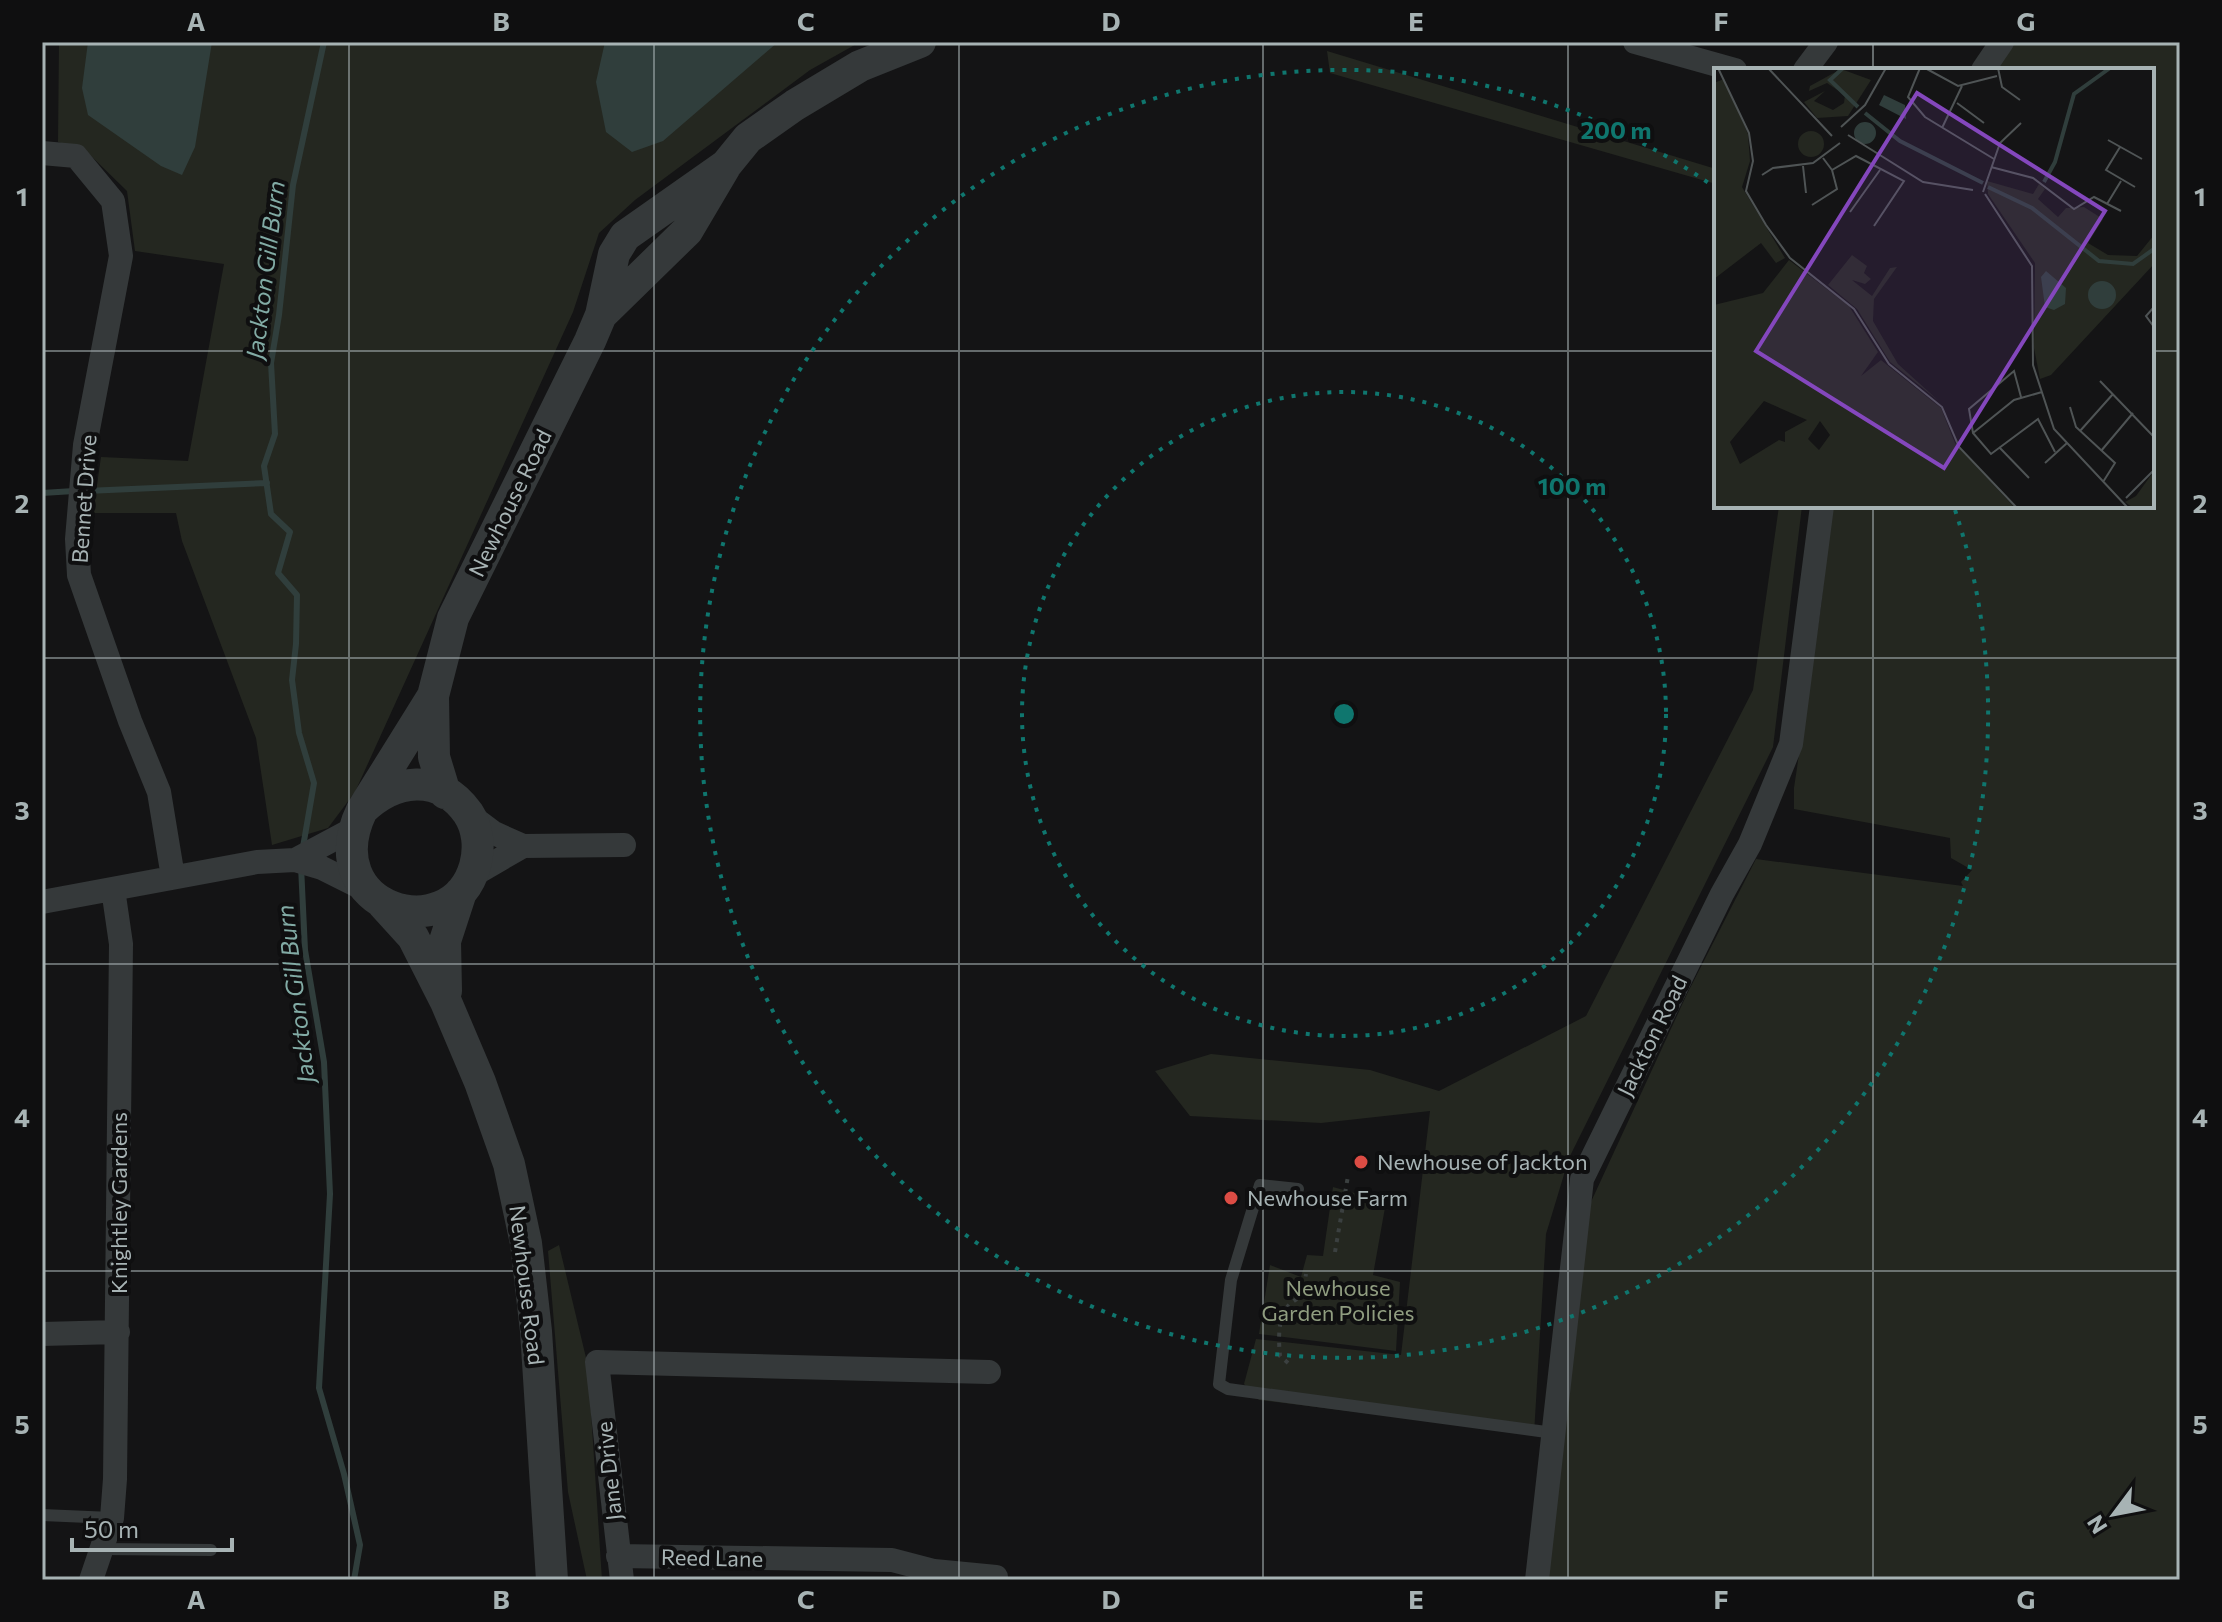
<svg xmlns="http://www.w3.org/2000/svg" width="2222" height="1622" viewBox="0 0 2222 1622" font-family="Commissioner,sans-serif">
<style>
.green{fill:#242720}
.water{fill:#303e3c}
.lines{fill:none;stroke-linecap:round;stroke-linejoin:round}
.stream{stroke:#303e3c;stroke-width:6}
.path{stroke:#3b4040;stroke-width:4;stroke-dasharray:4 6;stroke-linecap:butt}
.service{stroke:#35393a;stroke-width:12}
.minor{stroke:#35393a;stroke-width:24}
.tertiary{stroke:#35393a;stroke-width:32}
.grid{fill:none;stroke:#a7b3b4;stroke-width:2;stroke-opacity:0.55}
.ring{fill:none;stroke:#0f766e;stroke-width:4;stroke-dasharray:4 8}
.poi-dot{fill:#dc4c44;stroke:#0f0f10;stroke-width:3}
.labels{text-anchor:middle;stroke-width:8;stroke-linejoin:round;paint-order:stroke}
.street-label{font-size:22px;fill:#a7b3b4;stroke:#0f0f10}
.poi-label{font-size:22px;fill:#a7b3b4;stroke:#0f0f10;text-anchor:start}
.park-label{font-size:22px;fill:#909d80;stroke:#0f0f10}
.water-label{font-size:24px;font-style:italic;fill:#82aba5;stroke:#0f0f10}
.inset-river{fill:none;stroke:#303e3c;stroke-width:4}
.inset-road{fill:none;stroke:#4f5455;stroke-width:2}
.view{fill:#8447bd;fill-opacity:0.15;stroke:#8447bd;stroke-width:4}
.inset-edge{fill:none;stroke:#a7b3b4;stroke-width:4}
.centre{fill:#0f766e;stroke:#0f0f10;stroke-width:4}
.ring-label{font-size:24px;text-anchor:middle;font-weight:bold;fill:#0f766e;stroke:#0f0f10;stroke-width:8;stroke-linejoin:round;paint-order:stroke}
.neatline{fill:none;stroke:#a7b3b4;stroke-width:3}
.grid-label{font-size:26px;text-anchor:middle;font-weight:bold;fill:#a7b3b4}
</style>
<rect width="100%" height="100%" fill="#141415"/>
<path class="green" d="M59,42H860L810,70L635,200L599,233L573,312L355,792L328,828L272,845L256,738L182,541L176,513H93L101,457L188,461L224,264L135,251L127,191L86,151L58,142Z
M2015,42H2180V1580H1544L1584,1217L1687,994L1756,859L1963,886L1961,882L1972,870L1951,858L1950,838L1794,809V788L1821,606L1832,506H2152V70H1994Z
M1327,51L1716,169V184L1330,73Z
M1779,506H1802L1773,747L1569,1158L1546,1234L1534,1434L1259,1400L1244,1384L1256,1339L1401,1355L1430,1111L1321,1123L1190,1116L1155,1071L1211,1054L1370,1070L1439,1091L1586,1016L1753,690Z
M1333,1187L1386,1202L1373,1275L1400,1282L1396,1351L1259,1334L1270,1265L1301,1277L1307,1255L1323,1256Z
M559,1245L588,1366L602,1580H587L568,1492L548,1251Z"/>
<path class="water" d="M88,42H212L195,147L182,175L161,166L88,115L82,88Z
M605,42H778L663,141L632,152L606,132L596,82Z"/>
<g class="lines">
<path class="stream" d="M86,491L267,483
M42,493L74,491
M303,847L314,783L299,733L292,680L296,644L297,595L278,573L290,532L271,514L264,466L275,434L271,363L279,315L293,185L324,42
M301,866L305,950L324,1062L330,1194L319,1388L344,1474L360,1545L354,1580"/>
<path class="path" d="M1335,1252L1348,1176
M1288,1363L1280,1356C1278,1334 1277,1305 1302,1297L1306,1274"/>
<path class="service" d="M1298,1189L1260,1185L1231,1280L1219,1384L1228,1389L1554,1433
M42,1515L112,1518
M102,1549L211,1550"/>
<path class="minor" d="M1635,42L1735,70
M1805,70L1826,42
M1983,70L2002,42
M42,153L76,156L113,201L121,256L85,445L77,539L79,575L130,721L159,792L173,877
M470,815L494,833L523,846L624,845
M295,860L353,829
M473,875L523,846
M42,902L257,862L295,860L322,868L366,890
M42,1334L118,1332
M618,1556L892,1560L934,1571L996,1577
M91,1580L112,1518L115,1479L121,944L113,889
M622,1580L597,1362L989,1372
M1537,1580L1582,1179L1722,894L1750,844L1791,744L1822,506"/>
<path class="tertiary" d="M601,315L687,231L726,165L748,138L795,105L860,66L920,42
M445,793L434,757L433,696L453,618L590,341L601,315L614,254L625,236L726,165
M362,810C394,779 439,772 468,813C478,828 480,848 475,866C451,950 314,909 362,810L433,696
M383,904L413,937L446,1002L480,1082L509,1164L526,1243L536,1331L552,1580
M446,991L445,941L461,892"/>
</g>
<path class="grid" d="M349,42V1580M654,42V1580M959,42V1580M1263,42V1580M1568,42V1580M1873,42V70M42,351H1716M2152,351H2180M1873,506V1580M42,658H2180M42,964H2180M42,1271H2180"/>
<g class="ring">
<circle cx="1344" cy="714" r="322"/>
<path d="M1955 510A644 644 0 1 1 1713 186"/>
</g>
<g class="poi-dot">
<circle cx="1361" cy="1162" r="8"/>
<circle cx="1231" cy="1198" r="8"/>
</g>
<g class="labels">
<g class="street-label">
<text transform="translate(84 499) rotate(-86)" y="8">Bennet Drive</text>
<text transform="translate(510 503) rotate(-64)" y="8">Newhouse Road</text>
<text transform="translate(1652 1036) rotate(-64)" y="8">Jackton Road</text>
<text transform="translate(119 1203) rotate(-90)" y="8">Knightley Gardens</text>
<text transform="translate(527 1285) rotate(83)" y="8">Newhouse Road</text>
<text transform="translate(609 1471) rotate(-96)" y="8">Jane Drive</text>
<text transform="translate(712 1558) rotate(1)" y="8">Reed Lane</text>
</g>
<g class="poi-label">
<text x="1377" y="1170">Newhouse of Jackton</text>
<text x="1247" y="1206">Newhouse Farm</text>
</g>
<g class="park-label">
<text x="1338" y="1296">Newhouse<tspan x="1338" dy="25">Garden Policies</tspan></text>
</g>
<g class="water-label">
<text transform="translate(266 270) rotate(-83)" y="8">Jackton Gill Burn</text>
<text transform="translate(296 994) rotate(-97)" y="8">Jackton Gill Burn</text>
</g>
</g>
<g transform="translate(1714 68)">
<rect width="440" height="440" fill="#141415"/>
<path d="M127,1L157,12L134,48L103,50L90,34L111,23L100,33L119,42L130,35L131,27L113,15L95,23L96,18ZM10,11L34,66L36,93L28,119L71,190L62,195L47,175L0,211V15ZM84 76a13 13 0 1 1 26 0a13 13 0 1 1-26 0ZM273,113L319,126L325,116L331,121L324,131L344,149L352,140L370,139L389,151L374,175L394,187L423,188L440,167V196L337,307L326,311L320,280L321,195L274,126ZM138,187L153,198L150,205L157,211L151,216L138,212L158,228L176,200L183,199L160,231L159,253L184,296L226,334L176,294L143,241L114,217ZM75,192L135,238L164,284L147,308L167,292L227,340L241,375L301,440H0V237L49,225ZM50,333L93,352L71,364V374L65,372L26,396L16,374ZM106,353L116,367L105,382L94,371ZM440,403V440H419L411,434L422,428Z" fill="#242720" fill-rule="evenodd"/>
<path d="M170,27L191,37L192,51L165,37ZM140 65a11 11 0 1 1 22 0a11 11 0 1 1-22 0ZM332,203L352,220L351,236L340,242L331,239L327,209ZM374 227a14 14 0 1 1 28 0a14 14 0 1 1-28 0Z" fill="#303e3c"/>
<path class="inset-river" d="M129,0L116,12L144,39M151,45L186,73L269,115M330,114L341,94L360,26L396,0M274,119L318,140L385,193L419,196L440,181"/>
<path class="inset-road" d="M4,0L35,65L39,93L32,123L52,157L76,190L140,241L175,296L228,339L245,379L303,440M54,0L118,68M206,0L194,29L211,49L280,91M211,0L244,18L283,8M284,0L288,19L306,32M243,35L270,55M127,59L151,37L172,0M228,60L248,18M134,67L209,114L259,122M394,72L428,91M406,79L392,102L421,119M109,90L118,102L142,88L190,113L160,158M89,98L92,125M277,99L319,110L360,141L380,129L407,143M48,107L59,100L99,95L126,75M269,124L286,75L307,55M271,126L318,198L319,297L340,361L414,440M393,136L407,113M98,137L123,121L118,102M136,144L166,102M440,239L432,248L440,259M386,313L440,369M307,329L300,303L255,341L259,365L277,386L324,351L341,384M356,339L362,359L401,395L389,414M366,363L399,326M259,365L300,332L328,324M285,379L315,410M387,383L419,345M331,395L353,375M412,430L440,402"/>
<path class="view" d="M203,25L391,143L230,400L42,283Z"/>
<rect width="440" height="440" class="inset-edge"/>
</g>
<circle cx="1344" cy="714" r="12" class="centre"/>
<g class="ring-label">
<text x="1616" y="139">200 m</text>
<text x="1572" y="495">100 m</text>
</g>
<rect width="2222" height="1622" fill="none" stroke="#0f0f10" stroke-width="88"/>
<g transform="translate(2114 1514) rotate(238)" stroke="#0f0f10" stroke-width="6" paint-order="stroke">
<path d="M0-6L14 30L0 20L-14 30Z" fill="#a7b3b4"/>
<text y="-12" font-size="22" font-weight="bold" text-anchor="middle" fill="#a7b3b4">N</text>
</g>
<path d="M72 1538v12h160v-12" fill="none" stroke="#a7b3b4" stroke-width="4"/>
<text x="84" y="1538" font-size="24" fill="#a7b3b4" stroke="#0f0f10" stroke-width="6" paint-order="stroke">50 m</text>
<rect x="44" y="44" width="2134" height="1534" class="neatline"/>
<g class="grid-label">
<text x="196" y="31">A</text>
<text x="501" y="31">B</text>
<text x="806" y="31">C</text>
<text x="1111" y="31">D</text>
<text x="1416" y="31">E</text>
<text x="1721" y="31">F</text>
<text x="2026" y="31">G</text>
<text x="22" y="206">1</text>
<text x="2200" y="206">1</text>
<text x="22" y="513">2</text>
<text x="2200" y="513">2</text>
<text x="22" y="820">3</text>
<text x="2200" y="820">3</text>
<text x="22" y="1127">4</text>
<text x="2200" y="1127">4</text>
<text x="22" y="1434">5</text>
<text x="2200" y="1434">5</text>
<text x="196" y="1609">A</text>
<text x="501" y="1609">B</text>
<text x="806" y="1609">C</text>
<text x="1111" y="1609">D</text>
<text x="1416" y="1609">E</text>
<text x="1721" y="1609">F</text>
<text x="2026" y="1609">G</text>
</g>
</svg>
